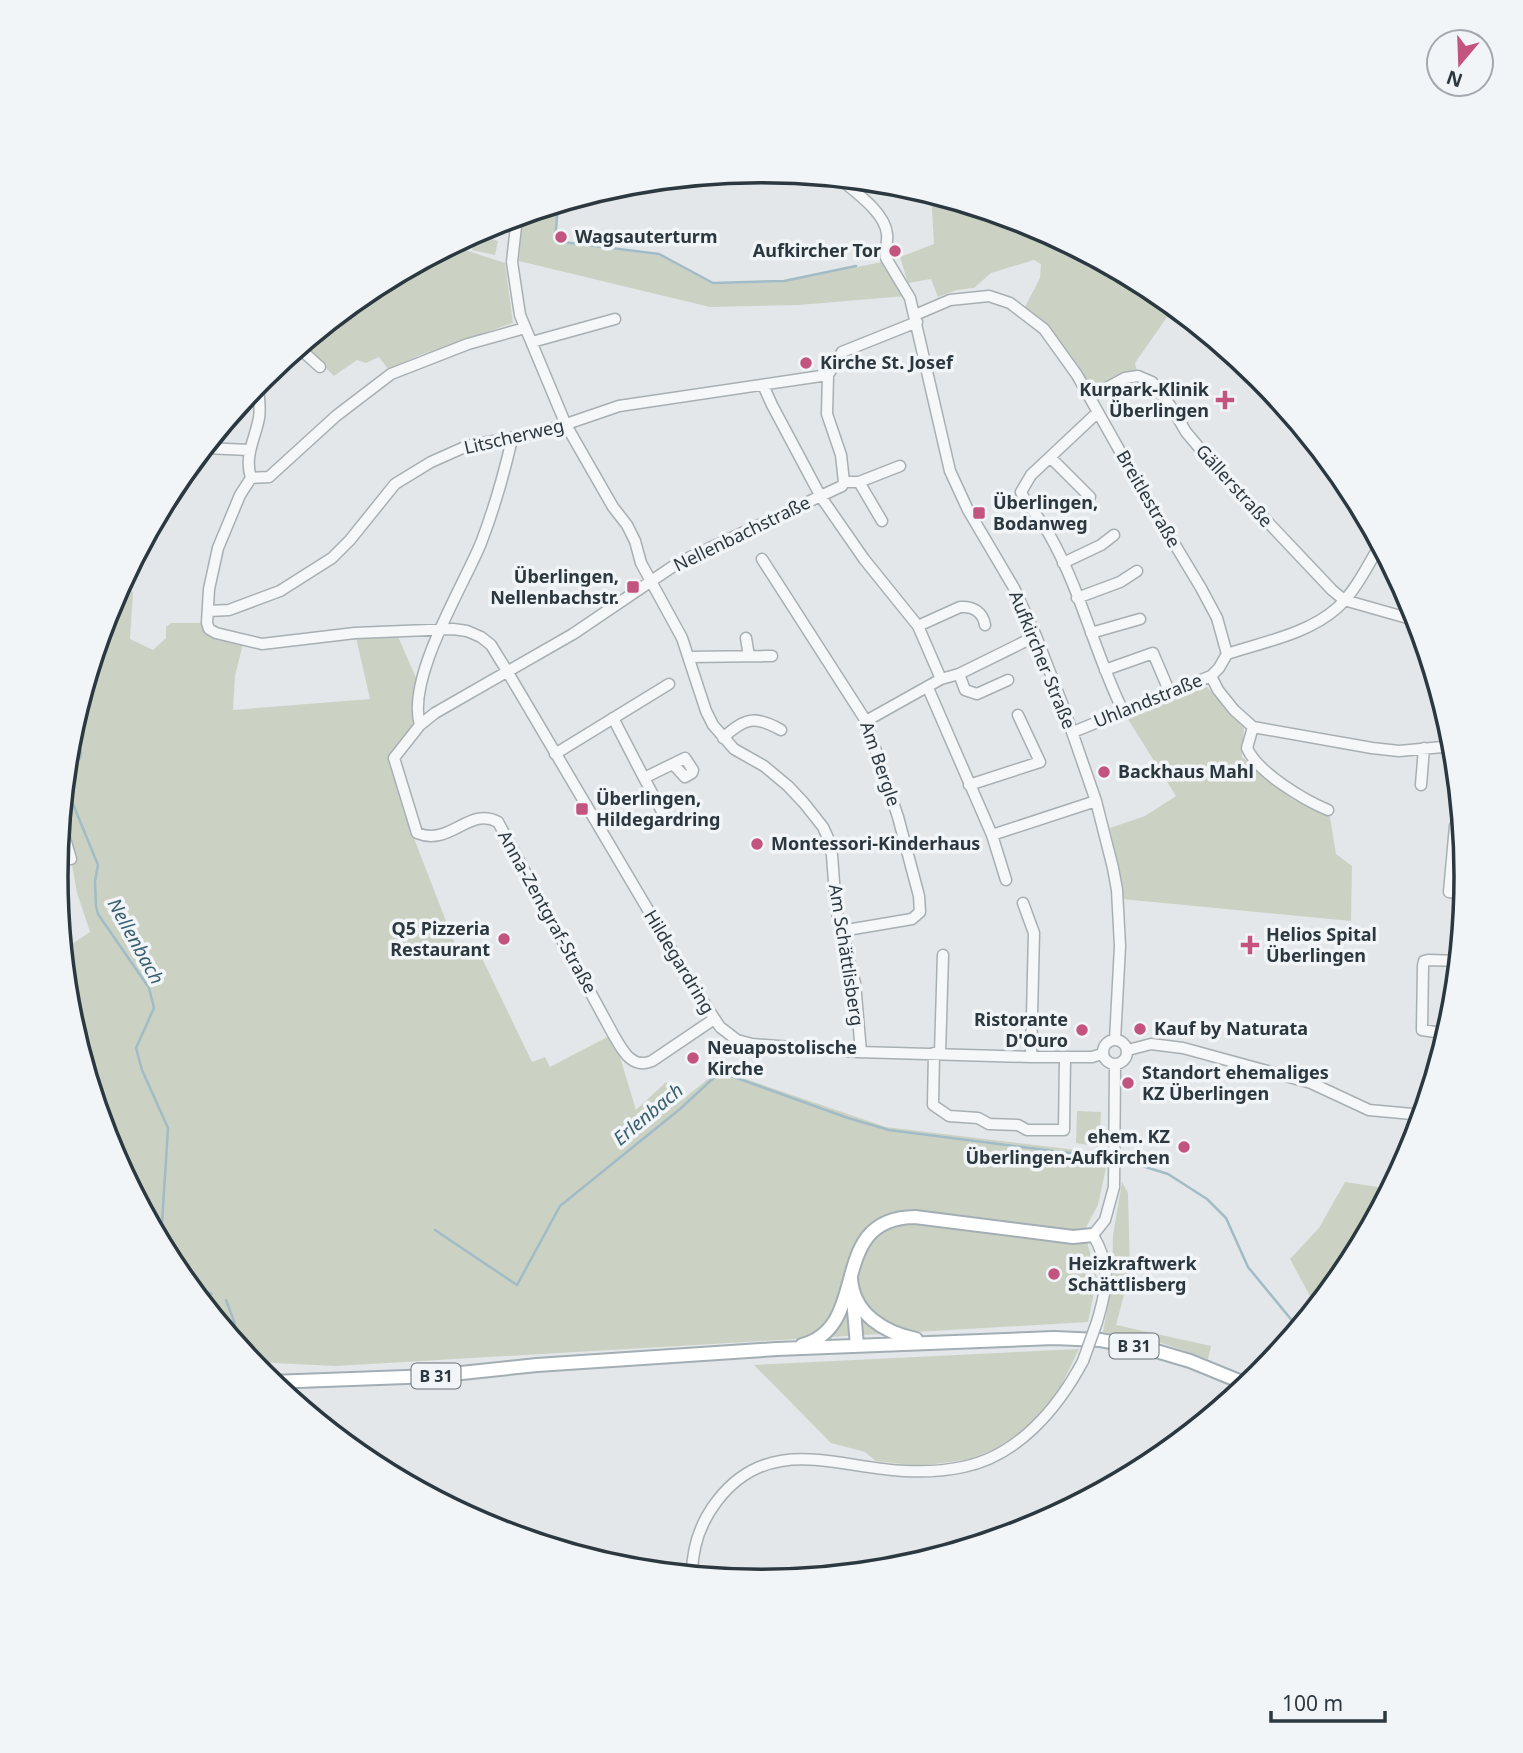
<svg xmlns="http://www.w3.org/2000/svg" width="1523" height="1753" viewBox="0 0 1523 1753" font-family="'Noto Sans',sans-serif">
<style>
.green{fill:#cbd2c4}
.lines{fill:none;stroke-linecap:round;stroke-linejoin:round}
.stream{stroke:#a1bcc6;stroke-width:2.5}
.minor-casing{stroke:#a8afb3;stroke-width:13}
.major-casing{stroke:#a3aeb4;stroke-width:16}
.minor{stroke:#f5f7f8;stroke-width:10}
.major{stroke:#fff;stroke-width:12}
.minor-bridge-casing{stroke:#a8afb3;stroke-width:13;stroke-linecap:butt}
.minor-bridge{stroke:#f5f7f8;stroke-width:10}
.poi-dot{fill:#c2547f;stroke:#f2f5f7;stroke-width:2.5}
.labels{text-anchor:middle;stroke-width:7;stroke-linejoin:round;paint-order:stroke}
.shield{fill:#f2f5f7;stroke:#677177;stroke-width:2}
.shield-label{font-size:16px;font-weight:bold;fill:#2c3840}
.poi-label{font-size:18px;font-weight:bold;fill:#2c3840;stroke:#f2f5f7;text-anchor:start}
.street-label{font-size:18px;fill:#2c3840;stroke:#f2f5f7}
.water-label{font-size:19px;font-style:italic;fill:#3a5f70;stroke:#f2f5f7}
.rim{fill:none;stroke:#2c3840;stroke-width:3.5}
</style>
<rect width="100%" height="100%" fill="#e3e7e9"/>
<path class="green" d="M931,194L1032,225L1154,290L1174,307L1135,363L1138,376L1090,397L1077,375L1023,311L1040,278L1041,264L1034,260L991,273L974,288L957,290L938,297L931,279L908,283L900,257L934,244Z
M557,205L554,242L659,255L713,284L782,282L882,262L906,296L799,305L710,307L519,261L522,215Z
M476,235L498,241L495,255L472,250Z
M456,243L459,248L505,263L513,323L420,355L388,369L379,357L366,363L357,360L334,376L302,345L370,290Z
M126,576L133,593L130,639L153,650L166,638V627L171,623H207L209,629L244,640L235,676L233,710L370,699L355,633L396,632L420,687V725L394,758L403,810L460,957L478,950L532,1062L545,1057L550,1067L613,1034L636,1110L666,1082L681,1101L719,1070L886,1127L1109,1154L1098,1205L1084,1231L1097,1278L1088,1322L336,1366L252,1362L175,1268L110,1146L69,1014V1009L71,1008L68,999L63,950L90,932L77,893L71,859L61,825L67,761L78,746L72,730L110,606Z
M1207,687L1244,728L1242,757L1292,799L1330,817L1336,854L1352,866L1351,921L1122,899V884L1110,828L1145,816L1176,796L1126,716Z
M1077,1111L1101,1112L1099,1147L1076,1143Z
M1122,1182L1128,1193L1130,1272L1116,1325L1211,1346L1208,1359L1156,1341L1103,1332L1112,1283L1113,1235Z
M1345,1182L1391,1189L1348,1269L1316,1307L1290,1259L1319,1228Z
M1079,1349L1060,1388L1043,1411L1019,1433L999,1447L972,1459L920,1466L876,1461L865,1452L831,1443L754,1365Z"/>
<g class="lines">
<path class="stream" d="M558,205L555,241L659,254L713,283L784,281L856,266
M72,730L81,752L80,758L70,768L66,787L98,865L95,881L96,906L98,914L149,988L154,1008L136,1048L142,1070L168,1128L161,1239L165,1250
M1123,1160L1168,1174L1207,1199L1226,1218L1248,1267L1299,1329
M435,1230L517,1285L560,1206L680,1109L720,1072L848,1118L889,1130L1109,1158
M183,1279L212,1294
M226,1300L235,1324
M243,1339L244,1352"/>
<g class="minor-casing">
<path id="minor" d="M697,177L779,173
M840,179C855,192 885,212 887,234C888,241 885,249 886,257
M517,217L512,262L520,315L566,425L613,507L627,525L635,541L641,563L682,638L706,711L713,725L734,749L764,766L788,786L804,803L823,827L828,838L832,855L836,909L855,983L861,1052
M886,258L910,298L950,471L968,510L1014,588L1036,636L1063,706L1096,801L1113,868L1117,890L1120,946L1115,1040
M915,315L950,300L989,296L1010,303L1044,329L1077,375L1139,485L1201,588L1217,618L1227,654
M532,342L615,319
M299,348L320,367
M258,384C258,395 261,406 259,418C255,439 244,456 251,478L240,495L218,548L209,589L207,623L209,629L216,633L262,644L355,633L453,629L467,631L481,637L491,645L507,671L693,986L720,1027L737,1040L752,1044L858,1052L1031,1057H1092L1102,1054
M763,385L772,405L821,497L864,559L918,626L941,679L959,674L1036,636
M1090,397L1125,378L1138,376L1152,382L1172,408L1186,432L1212,463L1332,590L1344,600L1418,621
M1098,412L1031,475L1021,492L1024,498C1032,510 1042,522 1049,534C1081,590 1095,654 1123,711
M205,448L249,450
M1050,457L1090,497
M251,478L269,477L336,416L391,374L468,344L525,328
M844,482H859L900,466
M859,482L882,521
M762,559L866,721L898,817L919,896L920,912L912,919L841,931
M1063,563L1101,545L1114,535
M1077,598L1120,582L1137,571
M208,611L229,610L280,591L332,558L350,540L395,484L431,462L467,446L546,431L619,406L828,375
M918,626L960,607C973,606 983,612 985,625
M1091,633L1140,619
M746,638L749,656
M690,657L772,656
M1105,670L1153,653L1170,693
M959,674L965,690L977,694L1008,680
M1211,676L1218,690L1234,710L1253,727L1372,748L1399,751L1454,746
M928,688L992,835L1006,880
M613,718L644,778L685,758L693,770L692,773L685,777L673,764
M866,721L941,679
M420,725C406,678 463,587 481,543C494,509 504,474 512,439
M1253,727L1247,748C1257,772 1304,800 1328,810
M1073,732L1211,676L1219,668L1227,654C1263,642 1308,634 1337,608C1355,592 1368,565 1380,545
M723,738C744,718 755,715 781,730
M555,754L669,684
M644,778L666,819
M969,785L1040,762L1018,715
M1421,785L1424,748
M61,825L71,859
M1462,826H1455L1449,892L1465,894
M992,835L1096,801
M1023,903L1034,933L1031,1057
M714,1019L652,1061C631,1070 622,1049 613,1034L498,822C469,806 450,847 417,833L394,758L420,725L435,713L573,634L678,563L842,486L844,482L841,455L827,414L828,375L842,352L917,322
M1448,1034L1422,1030L1423,966L1424,961L1428,960L1459,961
M1103 1052a12 12 0 1 1 24 0a12 12 0 1 1-24 0Z
M1128,1050L1151,1044L1183,1048L1311,1083L1369,1110L1423,1115
M934,1053L933,1105L949,1116L978,1118L989,1124L1018,1125L1027,1130H1064L1065,1058
M940,1053L943,955
M1097,1322C1107,1288 1112,1267 1093,1235L1105,1220L1114,1187L1115,1065
M692,1575C692,1548 700,1523 717,1501C769,1433 837,1468 905,1471C924,1472 944,1471 963,1467C1018,1456 1058,1408 1083,1361"/>
</g>
<g class="major-casing">
<path id="major" d="M851,1278C853,1314 885,1333 916,1339
M853,1298L857,1346
M802,1345C873,1326 825,1218 915,1217L1073,1237L1093,1235
M271,1382L433,1376L537,1365L777,1349L1054,1338L1100,1340L1146,1348L1190,1361L1249,1385"/>
</g>
<use href="#minor" class="minor"/>
<use href="#major" class="major"/>
<g class="minor-bridge-casing">
<path id="minor-bridge" d="M1083,1361L1097,1322"/>
</g>
<use href="#minor-bridge" class="minor-bridge"/>
</g>
<g class="poi-dot">
<circle cx="561" cy="237" r="7"/>
<circle cx="895" cy="251" r="7"/>
<circle cx="806" cy="363" r="7"/>
<path d="M1221.5 389.5h7v7h7v7h-7v7h-7v-7h-7v-7h7z"/>
<rect x="972" y="506" width="14" height="14" rx="3.5"/>
<rect x="626" y="580" width="14" height="14" rx="3.5"/>
<circle cx="1104" cy="772" r="7"/>
<rect x="575" y="802" width="14" height="14" rx="3.5"/>
<circle cx="757" cy="844" r="7"/>
<circle cx="504" cy="939" r="7"/>
<path d="M1246.5 934.5h7v7h7v7h-7v7h-7v-7h-7v-7h7z"/>
<circle cx="1140" cy="1029" r="7"/>
<circle cx="1082" cy="1030" r="7"/>
<circle cx="693" cy="1058" r="7"/>
<circle cx="1128" cy="1083" r="7"/>
<circle cx="1184" cy="1147" r="7"/>
<circle cx="1054" cy="1274" r="7"/>
</g>
<g class="labels">
<g class="shield">
<rect x="1109.5" y="1333.5" width="49" height="25" rx="5"/>
<rect x="411.5" y="1363.5" width="49" height="25" rx="5"/>
</g>
<g class="shield-label">
<text x="1134" y="1352">B 31</text>
<text x="436" y="1382">B 31</text>
</g>
<g class="poi-label">
<text x="575" y="243">Wagsauterturm</text>
<text x="881" y="257" text-anchor="end">Aufkircher Tor</text>
<text x="820" y="369">Kirche St. Josef</text>
<text x="1209" y="396" text-anchor="end">Kurpark-Klinik<tspan x="1209" dy="21">Überlingen</tspan></text>
<text x="993" y="509">Überlingen,<tspan x="993" dy="21">Bodanweg</tspan></text>
<text x="619" y="583" text-anchor="end">Überlingen,<tspan x="619" dy="21">Nellenbachstr.</tspan></text>
<text x="1118" y="778">Backhaus Mahl</text>
<text x="596" y="805">Überlingen,<tspan x="596" dy="21">Hildegardring</tspan></text>
<text x="771" y="850">Montessori-Kinderhaus</text>
<text x="490" y="935" text-anchor="end">Q5 Pizzeria<tspan x="490" dy="21">Restaurant</tspan></text>
<text x="1266" y="941">Helios Spital<tspan x="1266" dy="21">Überlingen</tspan></text>
<text x="1068" y="1026" text-anchor="end">Ristorante<tspan x="1068" dy="21">D'Ouro</tspan></text>
<text x="1154" y="1035">Kauf by Naturata</text>
<text x="707" y="1054">Neuapostolische<tspan x="707" dy="21">Kirche</tspan></text>
<text x="1142" y="1079">Standort ehemaliges<tspan x="1142" dy="21">KZ Überlingen</tspan></text>
<text x="1170" y="1143" text-anchor="end">ehem. KZ<tspan x="1170" dy="21">Überlingen-Aufkirchen</tspan></text>
<text x="1068" y="1270">Heizkraftwerk<tspan x="1068" dy="21">Schättlisberg</tspan></text>
</g>
<g class="street-label">
<text transform="translate(514 437) rotate(-13)" y="6">Litscherweg</text>
<text transform="translate(1234 486) rotate(48)" y="6">Gällerstraße</text>
<text transform="translate(1148 499) rotate(60)" y="6">Breitlestraße</text>
<text transform="translate(742 534) rotate(-26)" y="6">Nellenbachstraße</text>
<text transform="translate(1042 660) rotate(68)" y="6">Aufkircher Straße</text>
<text transform="translate(1148 701) rotate(-22)" y="6">Uhlandstraße</text>
<text transform="translate(880 764) rotate(71)" y="6">Am Bergle</text>
<text transform="translate(547 912) rotate(61)" y="6">Anna-Zentgraf-Straße</text>
<text transform="translate(846 955) rotate(81)" y="6">Am Schättlisberg</text>
<text transform="translate(679 962) rotate(59)" y="6">Hildegardring</text>
</g>
<g class="water-label">
<text transform="translate(136 941) rotate(61)" y="7">Nellenbach</text>
<text transform="translate(648 1114) rotate(-40)" y="7">Erlenbach</text>
</g>
</g>
<path d="M0 0H1523V1753H0ZM68 876a693 693 0 1 1 1386 0a693 693 0 1 1-1386 0Z" fill="#f2f5f7" fill-rule="evenodd"/>
<path class="rim" d="M68 876a693 693 0 1 1 1386 0a693 693 0 1 1-1386 0Z"/>
<g transform="translate(1460 63) rotate(199)"><circle r="33" fill="#f2f5f7" stroke="#a3a9ae" stroke-width="2"/>
<path d="M0-5L12 26L0 18L-12 26Z" fill="#c2547f"/>
<text y="-10" font-size="19" font-weight="bold" text-anchor="middle" fill="#2c3840">N</text>
</g>
<path d="M1271 1711v10h114v-10" fill="none" stroke="#2c3840" stroke-width="3.5"/>
<text x="1282" y="1711" font-size="21" fill="#2c3840" stroke="#f2f5f7" stroke-width="5" paint-order="stroke">100 m</text>
</svg>
